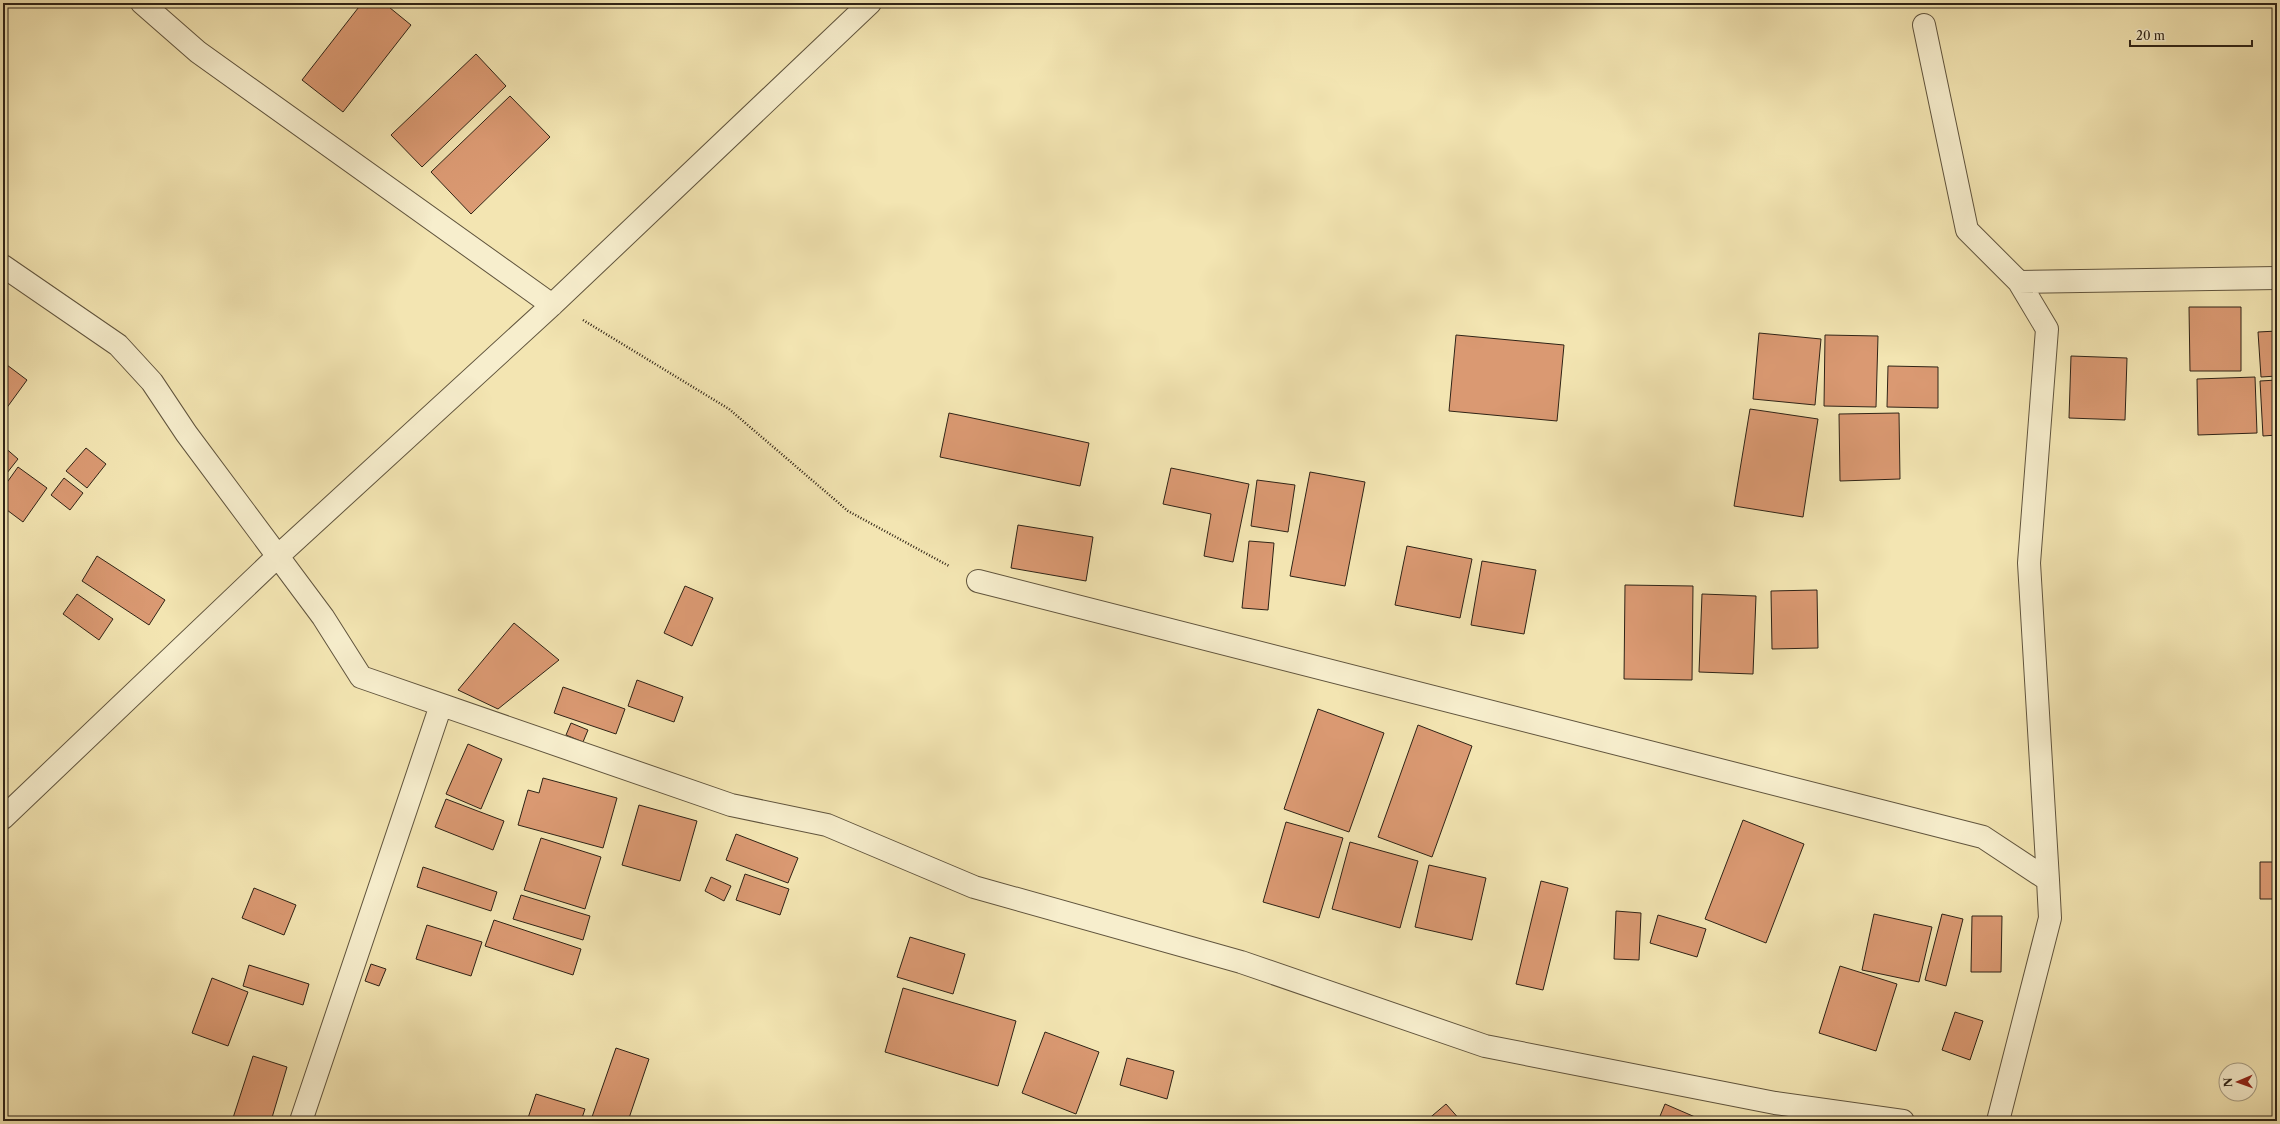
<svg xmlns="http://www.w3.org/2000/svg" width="2280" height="1124" viewBox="0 0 2280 1124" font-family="'Libre Caslon Text',serif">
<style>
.building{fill:#da9972;stroke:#2f2316}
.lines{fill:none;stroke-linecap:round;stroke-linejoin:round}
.minor-casing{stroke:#60543d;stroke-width:24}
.path{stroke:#2f2316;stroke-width:2.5;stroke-dasharray:1 2;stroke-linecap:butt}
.minor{stroke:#f7eecd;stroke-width:22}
</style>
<rect width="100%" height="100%" fill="#f3e5b2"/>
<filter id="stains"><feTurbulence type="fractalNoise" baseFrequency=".005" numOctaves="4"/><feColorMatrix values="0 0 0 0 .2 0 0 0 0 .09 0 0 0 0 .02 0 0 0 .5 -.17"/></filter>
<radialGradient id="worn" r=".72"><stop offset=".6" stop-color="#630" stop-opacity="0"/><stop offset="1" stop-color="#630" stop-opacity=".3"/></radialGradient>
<path class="building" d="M362,3H384L411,25L343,112L302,80Z
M476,54L506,86L422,167L391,135Z
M510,96L550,137L471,214L431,172Z
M2189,307H2241V371H2190Z
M2277,331V376L2261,377L2258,332Z
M1759,333L1821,339L1815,405L1753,399Z
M1456,335L1564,345L1557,421L1449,411Z
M1825,335L1878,336L1876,407L1824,406Z
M2071,356L2127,358L2125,420L2069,418Z
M3,362L27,380L3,413Z
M1888,366L1938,367V408L1887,407Z
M2255,377L2257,433L2198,435L2197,379Z
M2277,380V435L2263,436L2260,381Z
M1750,409L1818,419L1803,517L1734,506Z
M949,413L1089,443L1080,486L940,457Z
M1899,413L1900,479L1840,481L1839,414Z
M3,446L18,459L3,478Z
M86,448L106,464L87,488L66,471Z
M18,467L47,488L23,522L3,507V488Z
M1171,468L1249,484L1233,562L1204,556L1211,514L1163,504Z
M1310,472L1365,482L1345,586L1290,576Z
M64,478L83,493L70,510L51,495Z
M1257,480L1295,485L1288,532L1251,526Z
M1018,525L1093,537L1086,581L1011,568Z
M1249,541L1274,543L1268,610L1242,608Z
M1407,546L1472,559L1460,618L1395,605Z
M97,556L165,600L149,625L82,581Z
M1482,561L1536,570L1524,634L1471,625Z
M1625,585L1693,586L1692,680L1624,679Z
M685,586L713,598L692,646L664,633Z
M1817,590L1818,648L1772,649L1771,591Z
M77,594L113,619L99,640L63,614Z
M1702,594L1756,596L1753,674L1699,672Z
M514,623L559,660L498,709L458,690Z
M637,680L683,697L674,722L628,706Z
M563,687L625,709L616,734L554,713Z
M1318,709L1384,733L1349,832L1284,809Z
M571,723L588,730L583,742L566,735Z
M1418,725L1472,746L1432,857L1378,837Z
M468,744L502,759L481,809L446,794Z
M3,763L8,768L3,774Z
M543,778L617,798L603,848L518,825L528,790L539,793Z
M446,799L504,821L493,850L435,827Z
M639,805L697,821L680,881L622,865Z
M1743,820L1804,844L1766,943L1705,919Z
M1286,822L1343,838L1319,918L1263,902Z
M736,834L798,858L788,883L726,860Z
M541,838L601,857L585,909L524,890Z
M1350,842L1418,861L1400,928L1332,909Z
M2260,862H2277V899H2260Z
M1429,865L1486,878L1472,940L1415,927Z
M423,867L497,892L491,911L417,887Z
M745,874L789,889L780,915L736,900Z
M711,877L731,886L724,901L705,891Z
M1541,881L1568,888L1543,990L1516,984Z
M254,888L296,905L284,935L242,918Z
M521,895L590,916L583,940L513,919Z
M1616,911L1641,913L1639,960L1614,959Z
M1874,914L1932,927L1919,982L1862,970Z
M1942,914L1963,919L1946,986L1925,980Z
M1658,915L1706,929L1697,957L1650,943Z
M1972,916H2002L2001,972H1971Z
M494,920L581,949L573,975L485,946Z
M427,925L482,942L471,976L416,959Z
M910,937L965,954L953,994L897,977Z
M371,964L386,969L379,986L365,981Z
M249,965L309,984L303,1005L243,986Z
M1840,966L1897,984L1876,1051L1819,1033Z
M212,978L248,992L228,1046L192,1033Z
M903,988L1016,1021L998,1086L885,1052Z
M1955,1012L1983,1021L1970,1060L1942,1050Z
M1045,1032L1099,1052L1076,1114L1022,1093Z
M616,1048L649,1059L628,1121H606L592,1117Z
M253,1056L287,1067L271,1121H232Z
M1127,1058L1174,1071L1167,1099L1120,1085Z
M536,1094L585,1109L581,1121H527Z
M1446,1104L1461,1121H1426Z
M1665,1104L1702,1120V1121H1658Z"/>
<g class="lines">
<g class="minor-casing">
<path id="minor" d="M142,3L198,52L552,305
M1924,25L1967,230L2019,282L2047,329L2029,563L2048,880
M3,266L118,345L152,382L186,433L323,617L361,677L731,805L827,825L974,887L1241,962L1485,1046L1775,1103L1903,1121
M2019,282L2277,278
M978,581L1983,837L2048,880L2050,918L1998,1121
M3,818L278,556L552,305L870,3
M301,1121L441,705"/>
</g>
<path class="path" d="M583,320L729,409L848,511L949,566"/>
<use href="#minor" class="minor"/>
</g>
<rect width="2280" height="1124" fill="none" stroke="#f3e5b2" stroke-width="16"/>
<rect x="4" y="4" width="2272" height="1116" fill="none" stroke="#2f2316" stroke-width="2"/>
<rect x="8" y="8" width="2264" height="1108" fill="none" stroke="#2f2316"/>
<g transform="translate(2238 1082) rotate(268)"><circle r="19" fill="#f7eecd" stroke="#a79d84"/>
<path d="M0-3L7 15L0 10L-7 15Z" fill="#8f2418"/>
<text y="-6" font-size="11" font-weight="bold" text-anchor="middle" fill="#2f2316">N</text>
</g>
<path d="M2130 40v6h122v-6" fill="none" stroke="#2f2316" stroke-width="2"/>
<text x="2136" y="40" font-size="12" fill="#2f2316" stroke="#f7eecd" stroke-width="3" paint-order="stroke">20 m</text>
<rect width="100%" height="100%" filter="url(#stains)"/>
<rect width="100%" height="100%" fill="url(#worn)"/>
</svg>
